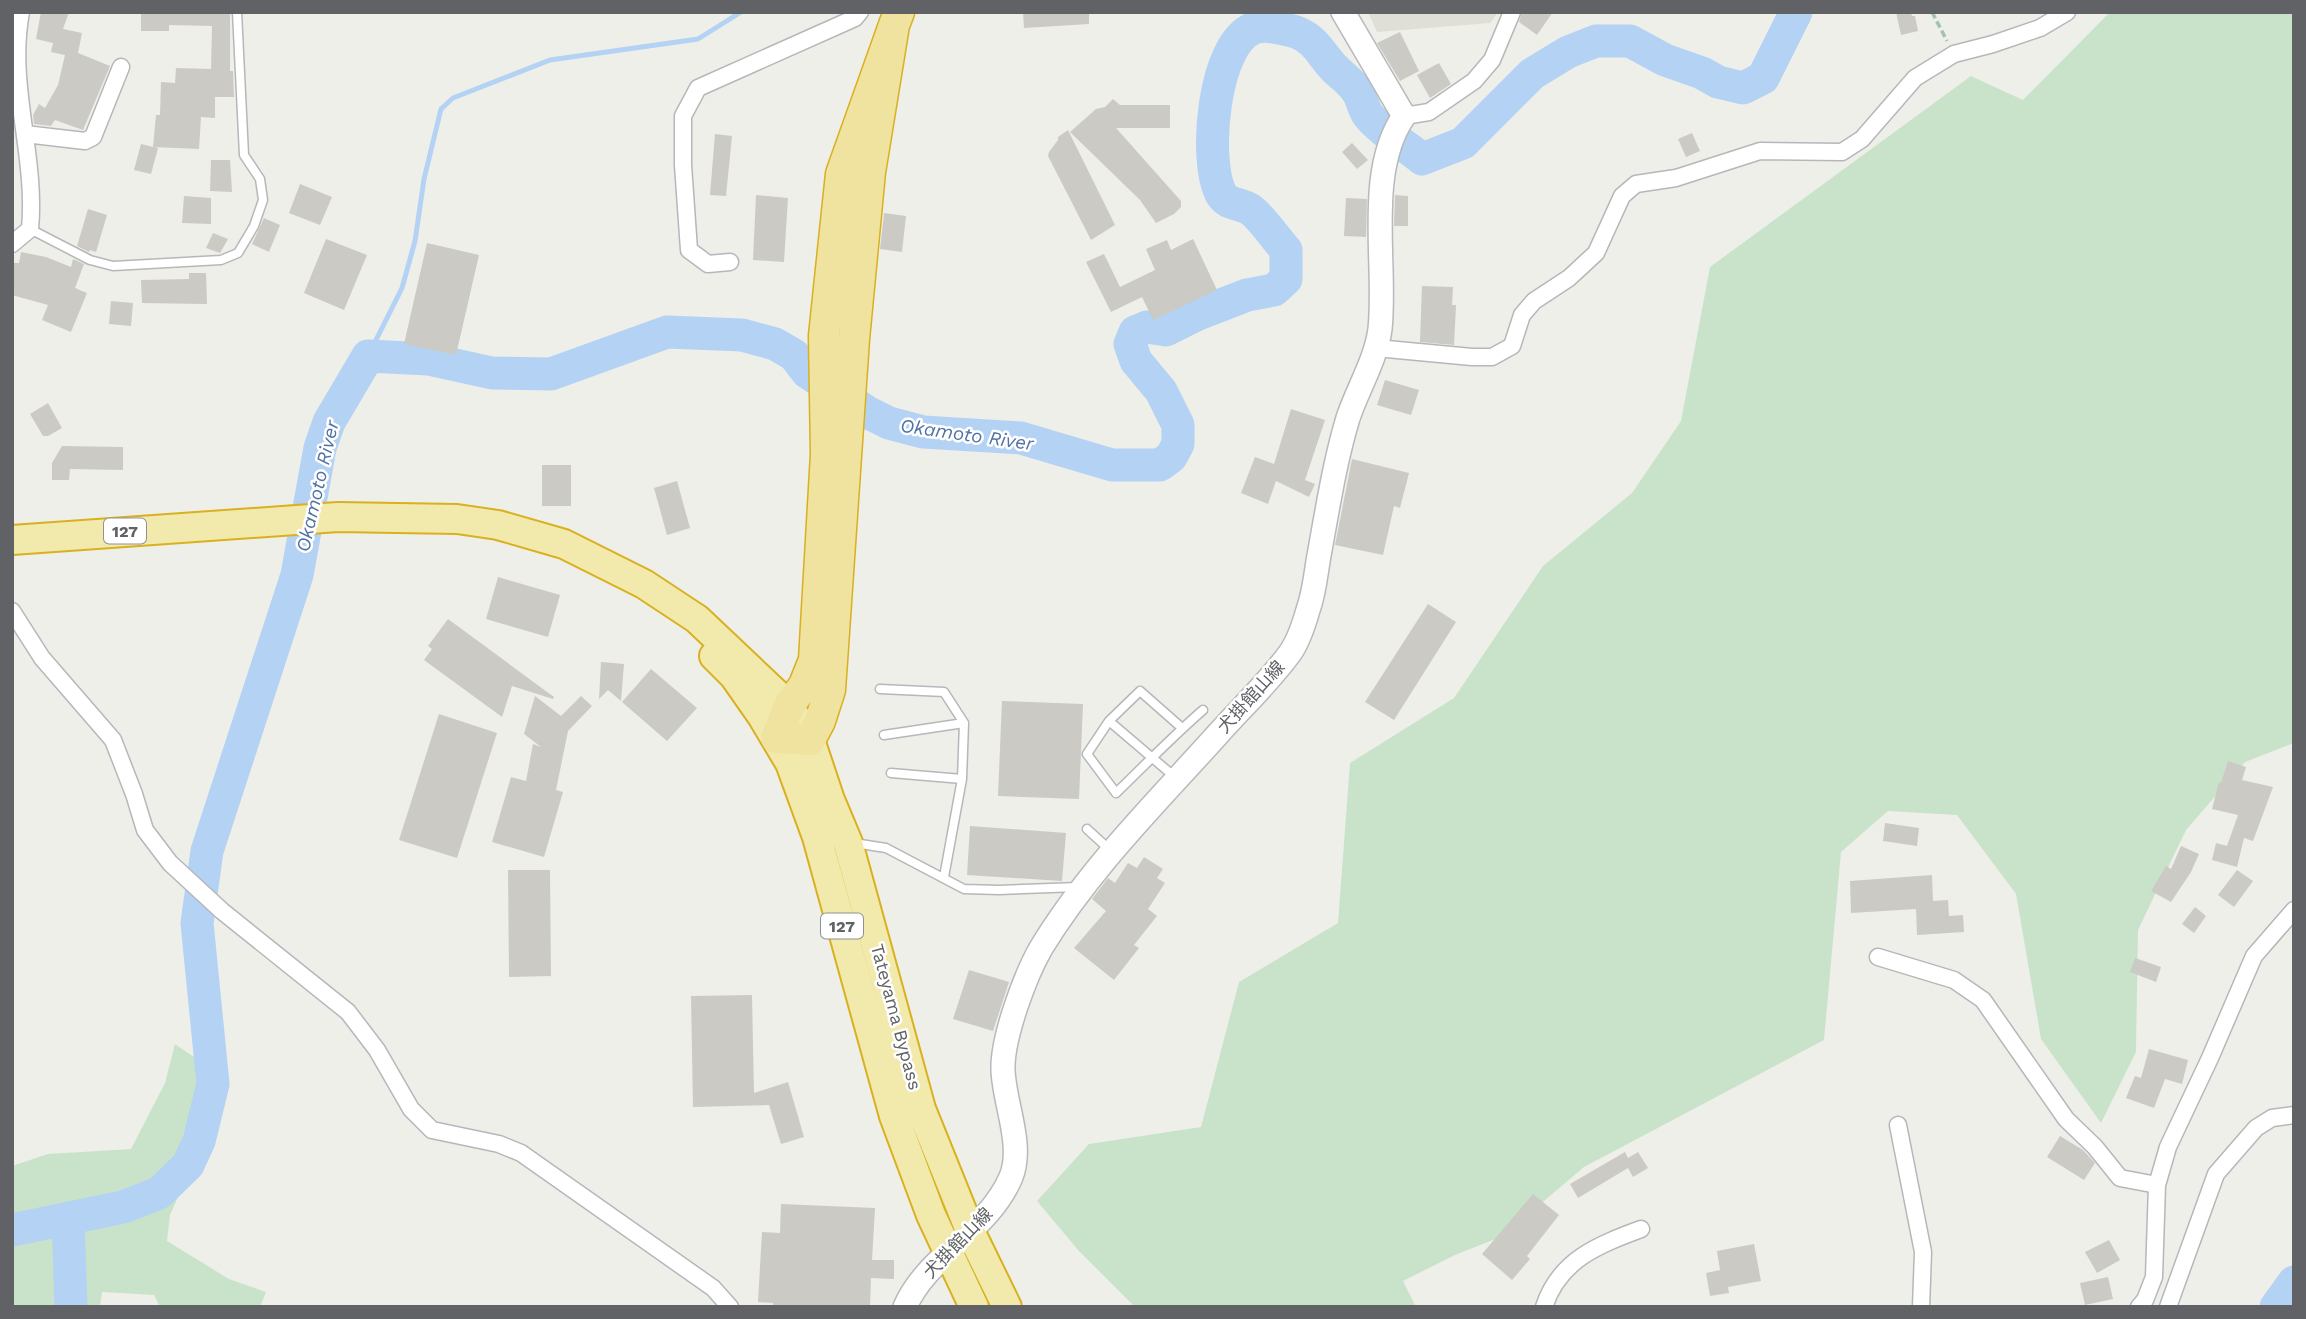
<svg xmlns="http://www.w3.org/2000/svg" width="2306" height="1319" viewBox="0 0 2306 1319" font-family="'Work Sans','Noto Sans JP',sans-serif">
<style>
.education{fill:#dfded7}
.green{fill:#c9e3cb}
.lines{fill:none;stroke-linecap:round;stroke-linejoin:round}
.stream{stroke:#b4d2f4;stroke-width:5}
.river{stroke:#b4d2f4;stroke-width:33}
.building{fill:#cbcac4}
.service-casing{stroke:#b5b7bb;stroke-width:11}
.minor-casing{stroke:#b5b7bb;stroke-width:19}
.secondary-casing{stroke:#b7b9bd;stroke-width:26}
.trunk-casing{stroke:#d9b01f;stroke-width:32}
.motorway-casing{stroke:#d9b01f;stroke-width:33}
.path{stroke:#a3c3af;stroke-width:3.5;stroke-dasharray:7 3.5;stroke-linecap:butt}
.service{stroke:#fff;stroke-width:8}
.minor{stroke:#fff;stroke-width:16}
.secondary{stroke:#fff;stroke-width:23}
.trunk{stroke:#f2eaac;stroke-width:28}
.motorway{stroke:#f0e29f;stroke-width:30}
.labels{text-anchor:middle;stroke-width:5;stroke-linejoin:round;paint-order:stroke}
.shield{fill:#fff;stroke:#909194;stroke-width:2}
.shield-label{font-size:16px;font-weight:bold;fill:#606266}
.street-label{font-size:18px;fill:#606266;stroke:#fff}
.water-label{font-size:19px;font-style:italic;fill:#5272a5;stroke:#fff}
</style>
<rect width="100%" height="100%" fill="#efefe9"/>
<path class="education" d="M1368,12H1498L1490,23L1377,32Z"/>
<path class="green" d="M2110,12H2294V743L2245,762L2186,830L2138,930L2136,1052L2101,1123L2041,1039L2016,894L1957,815L1888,811L1841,852L1824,1040L1584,1167L1503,1236L1455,1255L1403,1281L1416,1307H1135L1078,1250L1037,1201L1089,1144L1201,1127L1239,982L1338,923L1350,763L1454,698L1543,566L1632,493L1681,421L1710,267L1971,76L2023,100Z
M175,1044L229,1081L170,1215L167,1241L229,1279L266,1292L260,1307H160L154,1295L102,1292L100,1307H12V1166L48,1154L131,1149L165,1083Z"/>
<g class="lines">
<path class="stream" d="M368,356L402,288L415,241L424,179L441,109L453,98L550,60L698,39L741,12"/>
<path class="river" d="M68,1219L71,1307
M12,1230L123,1207L159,1193L188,1165L199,1141L213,1084L197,923L207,851L297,575L320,448L329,422L368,356L428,359L492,373L551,374L667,332L742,335L775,344L794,355L807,372L867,412L889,423L923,432L1021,438L1112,465H1160L1171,457L1178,444V425L1161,391L1136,361L1130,344L1135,332L1147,327L1166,330L1198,314L1247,295L1274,290L1286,279V250C1276,239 1262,218 1251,210C1239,202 1227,206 1220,192C1204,157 1213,43 1254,28C1264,24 1285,29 1296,32C1315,39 1321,54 1334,68C1341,75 1351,82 1357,91C1362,98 1363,108 1368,115C1377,128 1409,148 1422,159L1463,143L1532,74L1568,52L1596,41H1630L1665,60L1702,73L1718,82L1743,88L1763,78L1796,12
M2276,1307L2294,1282"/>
</g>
<path class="building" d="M41,12H69L63,29L82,33L78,53L110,66L83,130L55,120L51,126L34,124L33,115L39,104L45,108L58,85L65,55L51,52L53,43L36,39Z
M141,12H230V71H233L234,97H215V118L201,117L199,149L153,147L158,148L151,174L134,170L141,144L153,147L156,115H160L161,82L175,83L176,68L211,69L212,26L169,25V31H141Z
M1023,12H1089V24L1024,28Z
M1522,12H1553L1537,35L1519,22Z
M1896,12H1911L1912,16H1915L1918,31L1901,35Z
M1400,32L1419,71L1400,81L1377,43Z
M1439,63L1451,84L1430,98L1417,75Z
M1113,99L1120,105H1170V128H1116L1181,201V207L1174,214L1156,223L1140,200L1070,132L1096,109L1105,107Z
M1068,130L1115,225L1091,240L1048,156L1049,152L1058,140V137Z
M1692,133L1700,151L1686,157L1678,139Z
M715,134L732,136L726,196L710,195Z
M1352,143L1368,160L1357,169L1342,152Z
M211,160H230L232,192L210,191Z
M300,184L332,197L320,225L289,213Z
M756,195L788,198L784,262L753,260Z
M1395,195L1408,196V226H1394Z
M184,196L211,198V224L182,223Z
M1346,198L1367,199L1366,237L1344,236Z
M88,209L107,215L96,252L90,250L89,252L77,246Z
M884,213L906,216L902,252L880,249Z
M264,218L280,225L269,252L252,244Z
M213,233L228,239L220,253L206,248Z
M326,239L367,255L344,310L304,293Z
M1193,239L1217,290L1153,320L1142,297L1111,312L1086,262L1104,254L1120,287L1155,270L1146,249L1167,240L1171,250Z
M427,243L479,255L456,355L404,344Z
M21,252L46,257L71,267L73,259L84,264L75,288L87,293L71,332L42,320L48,305L12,295V263H19Z
M189,273H206L207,304L142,303L141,280L189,279Z
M1422,286L1453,287L1452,305H1456L1454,345L1420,342Z
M111,301L133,303L131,326L109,324Z
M1385,380L1419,390L1411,415L1377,405Z
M48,403L62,428L48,436H43L30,414Z
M1291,409L1325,420L1305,480L1315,484L1309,497L1276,481L1268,504L1241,493L1255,457L1274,464Z
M62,446L123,447V470L70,469L69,480H52V463Z
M1352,459L1409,473L1400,508L1394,506L1383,555L1335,545Z
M542,465H571V506H542Z
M677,481L690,528L667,535L654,488Z
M498,577L560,595L548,637L486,619Z
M1428,604L1456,622L1394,720L1365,702Z
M448,619L554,697L553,699L512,686L502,717L424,660L432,649L428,646Z
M601,662L624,664L621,701L608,690L599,699Z
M651,669L697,708L667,741L622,702Z
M535,696L561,716L581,696L592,706L568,731L556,790L563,792L544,857L492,842L511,777L526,781L533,744L541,747L524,734Z
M1002,701L1083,704L1079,799L998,796Z
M439,714L497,733L457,858L399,840Z
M2228,761L2246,767L2242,780L2273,787L2253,841L2244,838L2237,867L2212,860L2216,843L2227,846L2238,815L2212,809L2219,782L2221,783Z
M1885,823L1919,828L1917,846L1883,841Z
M970,826L1066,833L1062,881L967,875Z
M2181,846L2199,854L2191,872L2171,902L2151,891L2166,866L2171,869Z
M1144,857L1163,869L1157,878L1165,883L1148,909L1157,916L1134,945L1139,948L1114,980L1074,948L1106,911L1092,899L1108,878L1115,883L1128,863L1137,868Z
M508,870H550L551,976L509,977Z
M2237,870L2253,881L2234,907L2218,895Z
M1932,875L1933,901L1948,900L1949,916L1963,915L1964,932L1917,935L1916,909L1851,913L1850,881Z
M2195,907L2206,916L2194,933L2182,924Z
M2135,958L2161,967L2156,982L2130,972Z
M969,970L1009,982L993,1031L953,1019Z
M752,995L754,1093L788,1082L804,1137L781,1144L769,1105L693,1107L691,996Z
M2149,1049L2188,1060L2182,1084L2165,1079L2154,1108L2126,1098L2135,1076L2141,1078Z
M2060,1136L2083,1150L2095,1163L2084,1180L2047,1157Z
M1625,1152L1628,1158L1638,1152L1648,1168L1633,1177L1628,1168L1578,1198L1570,1184Z
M1533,1194L1559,1215L1527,1256L1530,1259L1512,1280L1482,1254Z
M781,1204L875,1208L872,1260H894V1279L871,1278L870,1307H773V1303L758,1302L762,1232L780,1233Z
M2109,1240L2120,1260L2097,1273L2085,1252Z
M1754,1244L1761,1281L1728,1287L1729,1293L1710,1296L1706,1273L1720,1270L1717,1251Z
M2108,1277L2113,1299L2085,1305L2080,1283Z"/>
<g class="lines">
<g class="service-casing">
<path id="service" d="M30,229L90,260L113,266L221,260L238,253L254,226L263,200L260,179L244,155L237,12
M880,689L944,692L964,723
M1109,721L1140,691L1182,728
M884,735L964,723L962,779
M891,773L962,779L944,877
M1176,778L1109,721L1087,754L1116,793C1145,765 1173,736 1203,710
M1087,829L1111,851
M854,843L886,848L964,889L999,890L1079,887"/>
</g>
<g class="minor-casing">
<path id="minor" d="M1404,116L1429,112L1474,81L1492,60L1512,12
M25,134L85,141L93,137L121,67
M12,244L30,229C37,156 7,85 21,12
M730,262L708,264L689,250L683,165V116L698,88L855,18L860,12
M1376,348L1472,357H1492L1512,346L1522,315L1534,301L1569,278L1596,253L1622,196L1636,184L1676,178L1760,151L1842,152L1862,139L1915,78L1954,54L1993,44L2040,28L2067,12
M12,611L42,658L113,740L134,794L145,830L170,863L222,911L348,1012L377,1050L411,1109L432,1130L499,1144L521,1153L713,1288L730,1307
M1878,957L1954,980L1983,1000L2066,1119L2095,1147L2120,1178L2157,1185
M1898,1125L1923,1252L1921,1307
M1544,1307C1559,1260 1598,1245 1641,1229
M2139,1307L2145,1300L2154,1277L2157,1185L2168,1147L2210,1058L2254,956L2294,910
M2168,1307L2216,1174L2256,1128L2272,1118L2294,1115"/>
</g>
<g class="secondary-casing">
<path id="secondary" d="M905,1307C927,1256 988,1231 1011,1177C1024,1145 1004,1103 1003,1070C1002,1038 1025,976 1041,948C1090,868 1156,803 1218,734C1241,708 1269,682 1290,653C1298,642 1304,624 1308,610C1315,591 1316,570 1320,550C1328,506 1335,461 1348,418C1358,388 1376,360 1380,329C1387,265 1365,172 1404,116L1343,12"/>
</g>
<g class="trunk-casing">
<path id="trunk" d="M12,540L338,517L457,519L498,525L564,544L644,584L697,619L789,706L810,740L830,800L848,843L921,1109L971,1233L1007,1307
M714,656L734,676L762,716L790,763L817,837L894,1116L931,1215L974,1307"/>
</g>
<g class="motorway-casing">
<path id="motorway" d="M894,25L870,172L854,339L830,690L820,721L810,740L776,738L789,706L804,685L814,660L826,454L824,336L841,174L894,25L899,12"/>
</g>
<path class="path" d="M1932,12L1947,41"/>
<use href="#service" class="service"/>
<use href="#minor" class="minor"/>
<use href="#secondary" class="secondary"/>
<use href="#trunk" class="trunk"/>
<use href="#motorway" class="motorway"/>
</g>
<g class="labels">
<g class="shield">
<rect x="104" y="518.5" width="42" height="25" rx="5"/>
<rect x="821" y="913.5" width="42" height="25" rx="5"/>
</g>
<g class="shield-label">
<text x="125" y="537">127</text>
<text x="842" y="932">127</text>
</g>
<g class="street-label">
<text transform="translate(1251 697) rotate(-48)" y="6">犬掛館山線</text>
<text transform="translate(896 1017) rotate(75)" y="6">Tateyama Bypass</text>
<text transform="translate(958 1243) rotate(-46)" y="6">犬掛館山線</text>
</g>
<g class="water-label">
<text transform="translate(967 434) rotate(8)" y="7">Okamoto River</text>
<text transform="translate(317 486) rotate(-77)" y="7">Okamoto River</text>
</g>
</g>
<rect width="2306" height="1319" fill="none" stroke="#606266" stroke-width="28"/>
</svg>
